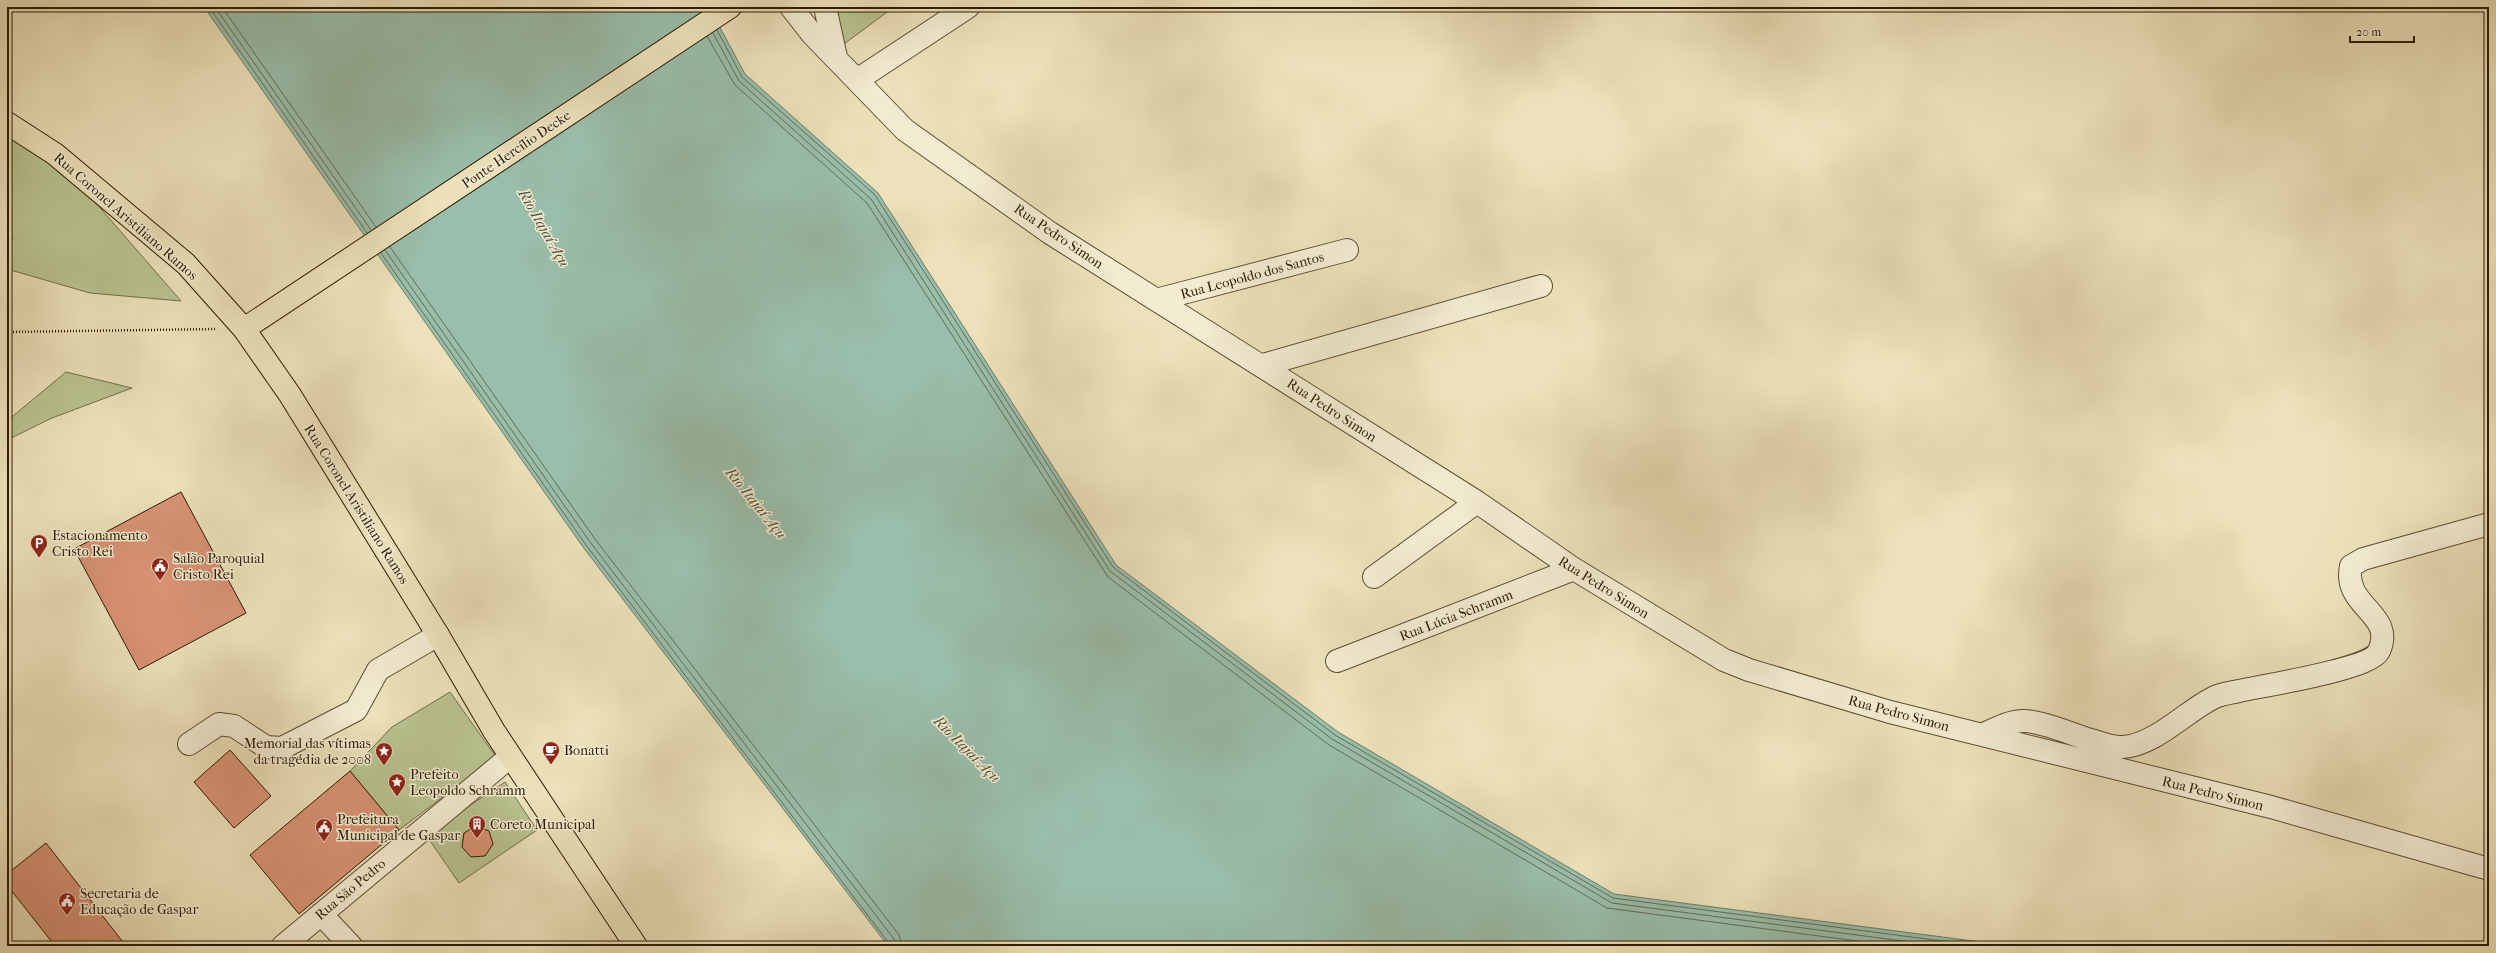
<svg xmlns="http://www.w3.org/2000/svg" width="2496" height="953" viewBox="0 0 2496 953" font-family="'IM FELL French Canon',serif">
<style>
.green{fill:#b8c390;stroke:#726e49}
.water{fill:#99beab;stroke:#6e7c67}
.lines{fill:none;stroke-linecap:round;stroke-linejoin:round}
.shore{stroke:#636c56;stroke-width:1}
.building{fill:#d99376;stroke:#2d1a02}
.minor-casing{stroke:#5d4c30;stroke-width:24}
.major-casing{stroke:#2d1a02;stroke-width:24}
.path{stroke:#2d1a02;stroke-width:2.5;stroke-dasharray:1 2;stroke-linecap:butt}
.minor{stroke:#f3ecd2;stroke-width:22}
.major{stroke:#ece1ba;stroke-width:22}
.labels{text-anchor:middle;stroke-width:3;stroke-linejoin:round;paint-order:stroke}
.street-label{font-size:14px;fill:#2d1a02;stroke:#f3ecd2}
.poi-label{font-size:14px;fill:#2d1a02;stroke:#f3ecd2;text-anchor:start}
.water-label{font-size:15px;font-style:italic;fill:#53533d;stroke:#f3ecd2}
</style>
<rect width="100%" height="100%" fill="#ece1ba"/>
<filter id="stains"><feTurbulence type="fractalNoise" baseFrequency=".005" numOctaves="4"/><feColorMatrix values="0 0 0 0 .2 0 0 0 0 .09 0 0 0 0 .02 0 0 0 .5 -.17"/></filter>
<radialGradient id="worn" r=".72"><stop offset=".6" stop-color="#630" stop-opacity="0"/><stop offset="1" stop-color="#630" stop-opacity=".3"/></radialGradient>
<path class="green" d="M828,7H894L844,44Z
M7,133L82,187L181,301L90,293L7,269Z
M66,372L132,388L52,418L7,440V421Z
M450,692L496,757L399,830L350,771L392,727Z
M505,782L537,830L459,883L426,835Z"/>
<path class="water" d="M204,7H709L745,74L878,193L1116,565L1338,732L1614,894L2011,946H888L583,547Z"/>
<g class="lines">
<path class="shore" d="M209,7L367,233
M215,7L371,230
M222,7L376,227
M717,30L742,77L875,195L1113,567L1335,735L1613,898L1980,946
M713,33L739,81L871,199L1110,571L1332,739L1612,903L1941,946
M707,36L735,85L867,203L1108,577L1329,745L1607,908L1895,946
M390,247L595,539L899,935L902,946
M385,250L590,542L894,939L896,946
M381,253L586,545L891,946"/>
</g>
<path class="building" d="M181,492L246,613L139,670L74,549Z
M230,750L271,796L234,828L194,782Z
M350,771L399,830L299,914L250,855Z
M476,826L489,831L493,844L485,856L471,857L462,847L464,833Z
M46,843L126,946H55L7,885V874Z"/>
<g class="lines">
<g class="minor-casing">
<path id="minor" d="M791,7L812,34L905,130L1050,233L1477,502L1574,569L1724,660L1749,670L1890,712L2271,807L2489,869
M825,7L836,57
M857,80L968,7
M1156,300L1347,250
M1263,365L1541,286
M1374,577L1477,502
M1337,661L1574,569
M1982,735C1995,729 2009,721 2024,721C2041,721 2074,735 2091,740C2101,743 2113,748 2123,747C2155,745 2185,712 2213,698C2220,694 2230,693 2239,691C2261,686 2371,669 2379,651C2396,613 2342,607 2351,566L2363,559L2489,524
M189,744L219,724L234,726L266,747L282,748L356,710L378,670L438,635
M321,914L351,946
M283,946L510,757"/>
</g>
<g class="major-casing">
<path id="major" d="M7,123L55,154L186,264L244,329L290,395L438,635L494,731L636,946
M244,329L730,7"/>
</g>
<path class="path" d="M7,236L13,238
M7,332L216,329"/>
<use href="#minor" class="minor"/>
<use href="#major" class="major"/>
</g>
<defs>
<g id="parking-pin" transform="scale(0.9)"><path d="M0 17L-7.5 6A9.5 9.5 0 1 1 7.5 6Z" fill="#8f2418" stroke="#f3ecd2"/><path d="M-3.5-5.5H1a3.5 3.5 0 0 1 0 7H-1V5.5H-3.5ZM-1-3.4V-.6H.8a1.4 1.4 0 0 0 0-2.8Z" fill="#fff"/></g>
<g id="civic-pin" transform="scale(0.9)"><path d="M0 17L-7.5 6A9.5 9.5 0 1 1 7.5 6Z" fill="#8f2418" stroke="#f3ecd2"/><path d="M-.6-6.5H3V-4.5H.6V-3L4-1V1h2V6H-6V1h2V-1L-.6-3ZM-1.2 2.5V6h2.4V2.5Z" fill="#fff"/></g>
<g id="cafe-pin" transform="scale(0.9)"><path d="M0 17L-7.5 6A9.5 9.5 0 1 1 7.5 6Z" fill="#8f2418" stroke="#f3ecd2"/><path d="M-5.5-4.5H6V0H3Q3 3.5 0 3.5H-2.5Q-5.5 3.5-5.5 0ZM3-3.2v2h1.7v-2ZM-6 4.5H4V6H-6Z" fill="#fff"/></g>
<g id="sight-pin" transform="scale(0.9)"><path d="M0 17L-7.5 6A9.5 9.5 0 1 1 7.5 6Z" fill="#8f2418" stroke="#f3ecd2"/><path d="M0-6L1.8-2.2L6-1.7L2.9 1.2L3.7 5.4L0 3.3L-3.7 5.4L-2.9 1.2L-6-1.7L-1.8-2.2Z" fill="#fff"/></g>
<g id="building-pin" transform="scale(0.9)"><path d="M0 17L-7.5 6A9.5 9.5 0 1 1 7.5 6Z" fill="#8f2418" stroke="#f3ecd2"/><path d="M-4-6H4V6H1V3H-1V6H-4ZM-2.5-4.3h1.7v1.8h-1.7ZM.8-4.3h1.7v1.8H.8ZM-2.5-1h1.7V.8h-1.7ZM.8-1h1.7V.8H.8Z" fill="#fff"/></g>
</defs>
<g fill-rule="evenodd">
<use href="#parking-pin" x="39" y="543"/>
<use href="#civic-pin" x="160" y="566"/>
<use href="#cafe-pin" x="551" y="750"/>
<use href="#sight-pin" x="384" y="751"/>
<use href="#sight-pin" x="397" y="782"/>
<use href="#building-pin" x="477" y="824"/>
<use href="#civic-pin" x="324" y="827"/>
<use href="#civic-pin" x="67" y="901"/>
</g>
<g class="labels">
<g class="street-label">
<text transform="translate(516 149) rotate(-34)" y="5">Ponte Hercílio Decke</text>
<text transform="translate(126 216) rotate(41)" y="5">Rua Coronel Aristiliano Ramos</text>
<text transform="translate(1059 236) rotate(34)" y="5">Rua Pedro Simon</text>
<text transform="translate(1252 275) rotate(-15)" y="5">Rua Leopoldo dos Santos</text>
<text transform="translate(1332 410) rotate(33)" y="5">Rua Pedro Simon</text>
<text transform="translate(357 504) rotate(58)" y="5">Rua Coronel Aristiliano Ramos</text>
<text transform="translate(1604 587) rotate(32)" y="5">Rua Pedro Simon</text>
<text transform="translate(1456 615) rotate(-21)" y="5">Rua Lúcia Schramm</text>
<text transform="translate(1899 713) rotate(15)" y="5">Rua Pedro Simon</text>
<text transform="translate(2213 793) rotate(14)" y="5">Rua Pedro Simon</text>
<text transform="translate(350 889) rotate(-40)" y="5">Rua São Pedro</text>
</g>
<g class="poi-label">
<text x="52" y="540">Estacionamento<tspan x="52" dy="16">Cristo Rei</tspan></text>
<text x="173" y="563">Salão Paroquial<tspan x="173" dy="16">Cristo Rei</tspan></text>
<text x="371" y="748" text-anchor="end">Memorial das vítimas<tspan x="371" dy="16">da tragédia de 2008</tspan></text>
<text x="564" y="755">Bonatti</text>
<text x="410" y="779">Prefeito<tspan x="410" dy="16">Leopoldo Schramm</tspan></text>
<text x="337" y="824">Prefeitura<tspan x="337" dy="16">Municipal de Gaspar</tspan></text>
<text x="490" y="829">Coreto Municipal</text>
<text x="80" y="898">Secretaria de<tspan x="80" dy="16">Educação de Gaspar</tspan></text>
</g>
<g class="water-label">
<text transform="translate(544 228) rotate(60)" y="5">Rio Itajaí-Açu</text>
<text transform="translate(756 503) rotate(51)" y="5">Rio Itajaí-Açu</text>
<text transform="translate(967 749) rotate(45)" y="5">Rio Itajaí-Açu</text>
</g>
</g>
<rect width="2496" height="953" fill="none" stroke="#ece1ba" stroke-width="24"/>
<rect x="8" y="8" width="2480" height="937" fill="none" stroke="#2d1a02" stroke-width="2"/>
<rect x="12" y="12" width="2472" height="929" fill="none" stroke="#2d1a02"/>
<path d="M2350 36v6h64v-6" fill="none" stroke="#2d1a02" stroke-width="2"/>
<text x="2356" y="36" font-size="12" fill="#2d1a02" stroke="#f3ecd2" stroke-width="3" paint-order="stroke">20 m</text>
<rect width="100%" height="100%" filter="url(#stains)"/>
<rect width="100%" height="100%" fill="url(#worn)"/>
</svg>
